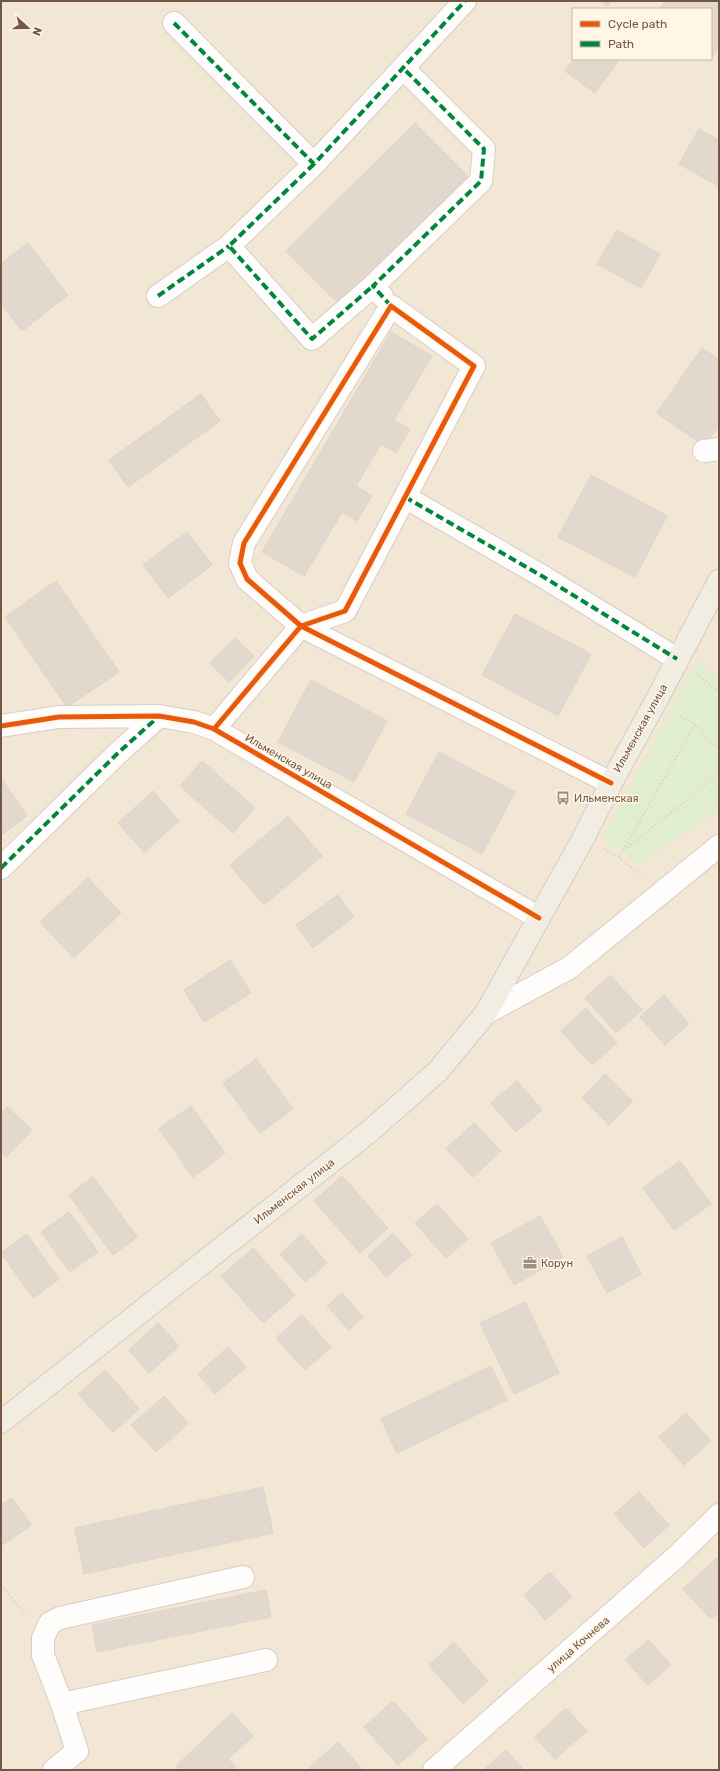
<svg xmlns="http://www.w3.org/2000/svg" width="720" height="1771" viewBox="0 0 720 1771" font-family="Rubik,sans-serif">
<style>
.residential{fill:#f2e6d5;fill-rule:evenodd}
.green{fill:#e1edcf}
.building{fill:#e3d8cd;stroke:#dfd3c8}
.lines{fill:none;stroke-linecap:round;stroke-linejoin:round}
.minor-casing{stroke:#d8cdc4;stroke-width:24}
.major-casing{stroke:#d5cbc3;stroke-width:24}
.path{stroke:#d8cfc8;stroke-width:2.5;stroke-dasharray:1 3;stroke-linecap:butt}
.minor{stroke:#fefdfb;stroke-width:22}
.major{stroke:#f2ede3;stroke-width:22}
.quiet{stroke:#00873e;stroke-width:4;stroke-dasharray:8 4;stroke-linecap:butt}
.cycleway-casing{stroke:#fff6e6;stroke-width:8}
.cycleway{stroke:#e8590c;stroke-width:5}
.labels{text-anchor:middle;stroke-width:3;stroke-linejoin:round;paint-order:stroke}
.street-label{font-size:11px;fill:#755746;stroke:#fff6e6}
.poi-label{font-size:11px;fill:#755746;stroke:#fff6e6;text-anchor:start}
</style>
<rect width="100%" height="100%" fill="#f6f0e6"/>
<path class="residential" d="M1,1H719V1770H1ZM573,9H711V59H573Z"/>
<path class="green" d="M697,660L719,679V810L637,865L622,851L602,840Z"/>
<path class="building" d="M600,1H611L608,6Z
M665,1H719V46L712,57L711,9H660Z
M574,59H620L595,93L565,71Z
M415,123L468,176L339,304L286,251Z
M699,129L719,140V186L679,164Z
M617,230L660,254L641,288L597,264Z
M28,243L68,295L22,331L1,304V264Z
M391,332L432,356L394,420L410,429L396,453L381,444L356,486L372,496L357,521L342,512L304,576L262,552Z
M702,348L719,360V426L704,446L657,413Z
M201,394L220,421L128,487L109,460Z
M591,475L667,516L635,577L558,537Z
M187,532L212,565L168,598L143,565Z
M56,581L119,672L67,707L5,617Z
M515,614L591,654L558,716L482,675Z
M235,638L254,656L229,682L210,663Z
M311,680L387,721L354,782L278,742Z
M439,752L515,792L482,854L406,814Z
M202,761L255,808L233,833L180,786Z
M1,778L27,816L1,835Z
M153,791L179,821L144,852L118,823Z
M288,816L322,856L264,905L230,865Z
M88,878L121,913L74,958L40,922Z
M338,895L354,917L313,948L296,925Z
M230,960L251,993L204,1022L184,990Z
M610,975L642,1010L616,1033L585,998Z
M664,995L689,1024L665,1045L640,1017Z
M586,1008L617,1043L592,1065L561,1031Z
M256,1059L293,1109L260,1133L223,1083Z
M605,1074L633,1101L609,1125L582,1098Z
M517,1081L542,1110L516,1132L491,1103Z
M191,1106L225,1153L193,1177L159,1129Z
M7,1107L32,1130L6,1157L1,1152V1114Z
M474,1123L501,1151L473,1177L446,1149Z
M680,1161L711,1204L674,1230L643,1188Z
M342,1176L388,1228L360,1253L314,1201Z
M93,1177L137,1237L113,1255L69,1195Z
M437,1204L468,1239L446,1258L415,1223Z
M69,1212L98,1252L70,1272L41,1232Z
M540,1216L563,1257L514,1285L491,1243Z
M393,1233L412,1255L386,1277L368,1256Z
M27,1234L59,1279L33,1298L1,1253Z
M302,1234L327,1263L305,1282L280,1254Z
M622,1237L641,1274L607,1293L587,1256Z
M253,1248L295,1295L263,1323L221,1276Z
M342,1293L363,1317L349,1330L327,1306Z
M525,1302L559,1373L514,1394L480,1323Z
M302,1315L331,1347L305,1370L276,1338Z
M158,1323L179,1346L149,1373L129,1350Z
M228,1347L246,1367L215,1394L198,1374Z
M491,1366L507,1400L397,1453L381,1419Z
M105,1370L139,1409L113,1432L78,1394Z
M164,1396L188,1424L156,1452L131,1425Z
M686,1413L711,1441L684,1465L659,1437Z
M263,1487L273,1533L84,1574L75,1528Z
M639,1492L669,1525L644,1548L614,1514Z
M12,1498L31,1525L1,1546V1505Z
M719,1556V1612L711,1619L683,1589Z
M550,1572L572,1597L545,1620L524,1595Z
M266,1590L271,1617L97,1652L92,1625Z
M649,1640L671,1665L648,1685L625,1660Z
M454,1642L488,1681L463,1704L429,1665Z
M393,1701L427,1739L398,1765L364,1727Z
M566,1708L587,1731L555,1759L535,1737Z
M232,1713L253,1736L228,1759L238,1770H180L176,1766Z
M338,1742L363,1770H307Z
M506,1750L524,1770H483Z"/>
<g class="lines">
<g class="minor-casing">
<path id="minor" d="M174,23L314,164L465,1
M314,164L229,246L312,339L373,286
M158,296L229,246
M382,296L373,286L481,181L484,149L403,68
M704,451L719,449
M405,497L542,576L677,659
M1,726L59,717L159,716L194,722L214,729L539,918
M214,729L301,626L345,611L474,366L391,306L244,543L240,563L247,579L301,626L611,783
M1,868L118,753L159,716
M486,1013L569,968L719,846
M62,1704L266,1660
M54,1770L77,1751L62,1704L43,1655V1638L50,1623L60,1618L243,1577
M434,1770L676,1557L719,1515"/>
</g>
<g class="major-casing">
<path id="major" d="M1,1422L370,1131L438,1071L486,1013L583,839L611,783L656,701L719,581"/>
</g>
<path class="path" d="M696,674L719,692
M677,715L695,724L719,750
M604,849L619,857L642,876
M624,850L719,774
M619,857L695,724
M1,1585L26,1616"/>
<use href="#minor" class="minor"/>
<use href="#major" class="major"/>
<path class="quiet" d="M174,23L314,164L465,1
M314,164L229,246L312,339L373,286
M158,296L229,246
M391,306L373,286L481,181L484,149L403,68
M405,497L542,576L677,659
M1,868L118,753L159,716"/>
<g class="cycleway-casing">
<path id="cycleway" d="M1,726L59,717L159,716L194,722L214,729L539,918
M214,729L301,626L345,611L474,366L391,306L244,543L240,563L247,579L301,626L611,783"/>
</g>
<use href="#cycleway" class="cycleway"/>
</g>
<defs>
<g id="bus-bare" transform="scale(1.08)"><path d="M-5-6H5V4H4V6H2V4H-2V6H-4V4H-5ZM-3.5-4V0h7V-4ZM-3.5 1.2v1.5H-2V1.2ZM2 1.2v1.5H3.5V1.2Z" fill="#a28d7e" stroke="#fff6e6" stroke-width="2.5" paint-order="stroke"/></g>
<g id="office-bare" transform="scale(1.08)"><path d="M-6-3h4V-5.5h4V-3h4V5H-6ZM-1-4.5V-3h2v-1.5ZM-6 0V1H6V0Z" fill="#a28d7e" stroke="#fff6e6" stroke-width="2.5" paint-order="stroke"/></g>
</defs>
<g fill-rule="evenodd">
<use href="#bus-bare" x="563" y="798"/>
<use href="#office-bare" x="530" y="1263"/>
</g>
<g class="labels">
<g class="street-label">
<text transform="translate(640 728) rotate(-61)" y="4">Ильменская улица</text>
<text transform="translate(289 761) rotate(30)" y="4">Ильменская улица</text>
<text transform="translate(294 1191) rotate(-38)" y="4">Ильменская улица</text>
<text transform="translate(578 1644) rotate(-41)" y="4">улица Кочнева</text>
</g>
<g class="poi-label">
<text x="574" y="802">Ильменская</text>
<text x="541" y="1267">Корун</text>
</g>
</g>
<rect width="720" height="1771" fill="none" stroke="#755746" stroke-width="4"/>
<rect x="572" y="8" width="140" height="52" fill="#fff6e6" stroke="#c8b6a6"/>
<rect x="580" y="21" width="20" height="6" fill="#e8590c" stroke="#c8b6a6"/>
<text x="608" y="28" font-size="12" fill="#755746">Cycle path</text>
<rect x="580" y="41" width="20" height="6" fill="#00873e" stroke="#c8b6a6"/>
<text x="608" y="48" font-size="12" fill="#755746">Path</text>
<g transform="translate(28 28) rotate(111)" stroke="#fff6e6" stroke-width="3" paint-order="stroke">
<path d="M0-3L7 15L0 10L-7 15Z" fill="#755746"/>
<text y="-6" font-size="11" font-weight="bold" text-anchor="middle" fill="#755746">N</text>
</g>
</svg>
